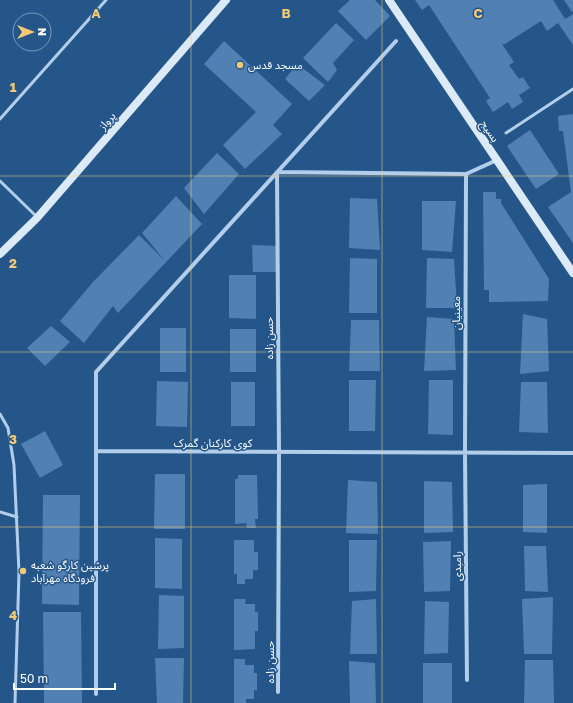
<svg xmlns="http://www.w3.org/2000/svg" width="573" height="703" viewBox="0 0 573 703" font-family="'Golos Text','Noto Sans Arabic',sans-serif">
<style>
.building{fill:#5181b3}
.lines{fill:none;stroke-linecap:round;stroke-linejoin:round}
.lane{stroke:#b2ceea;stroke-width:3}
.street{stroke:#b2ceea;stroke-width:4}
.secondary{stroke:#dceaf8;stroke-width:8}
.grid{fill:none;stroke:#f4c975;stroke-width:1;stroke-opacity:0.55}
.poi-dot{fill:#f4c975;stroke:#25568a;stroke-width:1.5}
.labels{text-anchor:middle;stroke-width:3;stroke-linejoin:round;paint-order:stroke}
.poi-label{font-size:11px;fill:#fff;stroke:#25568a;text-anchor:start}
.street-label{font-size:11px;fill:#fff;stroke:#25568a}
.grid-label{font-size:13px;text-anchor:middle;font-weight:bold;fill:#f4c975;stroke:#25568a;stroke-width:3;stroke-linejoin:round;paint-order:stroke}
</style>
<rect width="100%" height="100%" fill="#25568a"/>
<path class="building" d="M350,0H375L390,16L366,40L338,11Z
M415,0H553L565,19L573,14V45L558,23L547,31L541,21L505,44H502L514,62L509,65L519,79L523,77L530,88L519,95L523,102L512,109L508,102L493,112L486,101L490,98L429,5L422,10Z
M564,0H573V11L572,12Z
M336,23L354,40L333,63L337,70L328,82L303,58Z
M224,41L292,104L273,125L282,134L245,169L223,145L256,112L204,64Z
M297,64L325,85L309,101L285,79Z
M573,114V243L548,207L571,192L563,131H559L558,116Z
M530,130L559,174L536,189L507,146Z
M217,153L239,174L204,214L184,188Z
M483,192H496V199H501V203L549,279L548,301L489,302V290H484Z
M176,196L202,224L118,313L113,306L84,343L60,321L93,282L139,235L165,261L142,233Z
M350,198L377,199L380,250L349,248Z
M422,201H456L452,252L422,250Z
M252,245L278,246V272H253Z
M350,258L377,259V313H349Z
M427,258L454,259L457,308H426Z
M229,275H256V319L229,318Z
M523,314L547,319L549,371L520,374Z
M427,317L454,319L456,370L424,371Z
M351,320H379L380,371H349Z
M51,326L70,342L45,366L27,348Z
M160,328H186V372H160Z
M230,329H256V372H230Z
M349,380H376L375,431H349Z
M429,380H453V435L428,434Z
M157,381L188,382L187,427L156,426Z
M231,382H255V426H231Z
M521,382H547L548,433L519,432Z
M45,431L63,465L40,478L21,444Z
M155,474H185V529H154Z
M238,475H257L258,519H255L256,528H247L246,523L235,524V479H238Z
M348,480L377,482L378,534L346,533Z
M424,481L452,482L453,532L424,533Z
M547,484V533L523,532V485Z
M43,495H80L79,605L42,604Z
M155,538L182,539V589L155,588Z
M234,540H254V552H258V570H253V579H245V584H237V574H234Z
M349,540H377L376,591L349,592Z
M451,541L450,591L424,592L423,542Z
M524,546H546L548,592L525,591Z
M159,595L184,596V648L158,649Z
M553,597L552,654H524L522,599Z
M234,599H246L245,604H255V612H258V631H255V649L234,650Z
M376,599L377,654H350L352,601Z
M425,601L449,602L448,653L424,654Z
M43,612H81L82,703H44Z
M155,658H184L183,703H157Z
M234,659H245V665H254V673H257V690H254V699H246V703H234Z
M525,660H553L554,703H524Z
M349,661L375,663L376,703H350Z
M423,663H452V703H423Z"/>
<g class="lines">
<path class="lane" d="M0,119L106,0
M506,133L573,89
M0,181L36,216
M0,414L8,428L14,465L19,572L15,703
M0,512L17,517"/>
<path class="street" d="M466,174L465,453L467,680
M96,451L573,453
M278,692L279,452L277,172L466,174L497,160
M96,694V372L396,41"/>
<path class="secondary" d="M389,0L573,273
M0,254L37,218L226,0"/>
</g>
<path class="grid" d="M191,0V703M382,0V703M0,176H573M0,352H573M0,527H573"/>
<g class="poi-dot">
<circle cx="240" cy="65" r="4"/>
<circle cx="23" cy="571" r="4"/>
</g>
<g class="labels">
<g class="poi-label">
<text x="248" y="69">مسجد قدس</text>
<text x="31" y="569">پرشین کارگو شعبه<tspan x="31" dy="13">فرودگاه مهرآباد</tspan></text>
</g>
<g class="street-label">
<text transform="translate(107 121) rotate(-49)" y="4">پرواز</text>
<text transform="translate(490 131) rotate(56)" y="4">بسیج</text>
<text transform="translate(456 313) rotate(-90)" y="4">معینیان</text>
<text transform="translate(269 338) rotate(-90)" y="4">حسن زاده</text>
<text x="213" y="447">کوی کارکنان گمرک</text>
<text transform="translate(457 566) rotate(-90)" y="4">رامبدی</text>
<text transform="translate(270 662) rotate(-90)" y="4">حسن زاده</text>
</g>
</g>
<g class="grid-label">
<text x="96" y="18">A</text>
<text x="286" y="18">B</text>
<text x="478" y="18">C</text>
<text x="13" y="92">1</text>
<text x="13" y="268">2</text>
<text x="13" y="444">3</text>
<text x="13" y="620">4</text>
</g>
<g transform="translate(32 32) rotate(90)"><circle r="19" fill="#25568a" stroke="#7c9ab9"/>
<path d="M0-3L7 15L0 10L-7 15Z" fill="#f4c975"/>
<text y="-6" font-size="11" font-weight="bold" text-anchor="middle" fill="#ffffff">N</text>
</g>
<path d="M14 683v6h101v-6" fill="none" stroke="#ffffff" stroke-width="2"/>
<text x="20" y="683" font-size="12" fill="#ffffff" stroke="#25568a" stroke-width="3" paint-order="stroke">50 m</text>
</svg>
